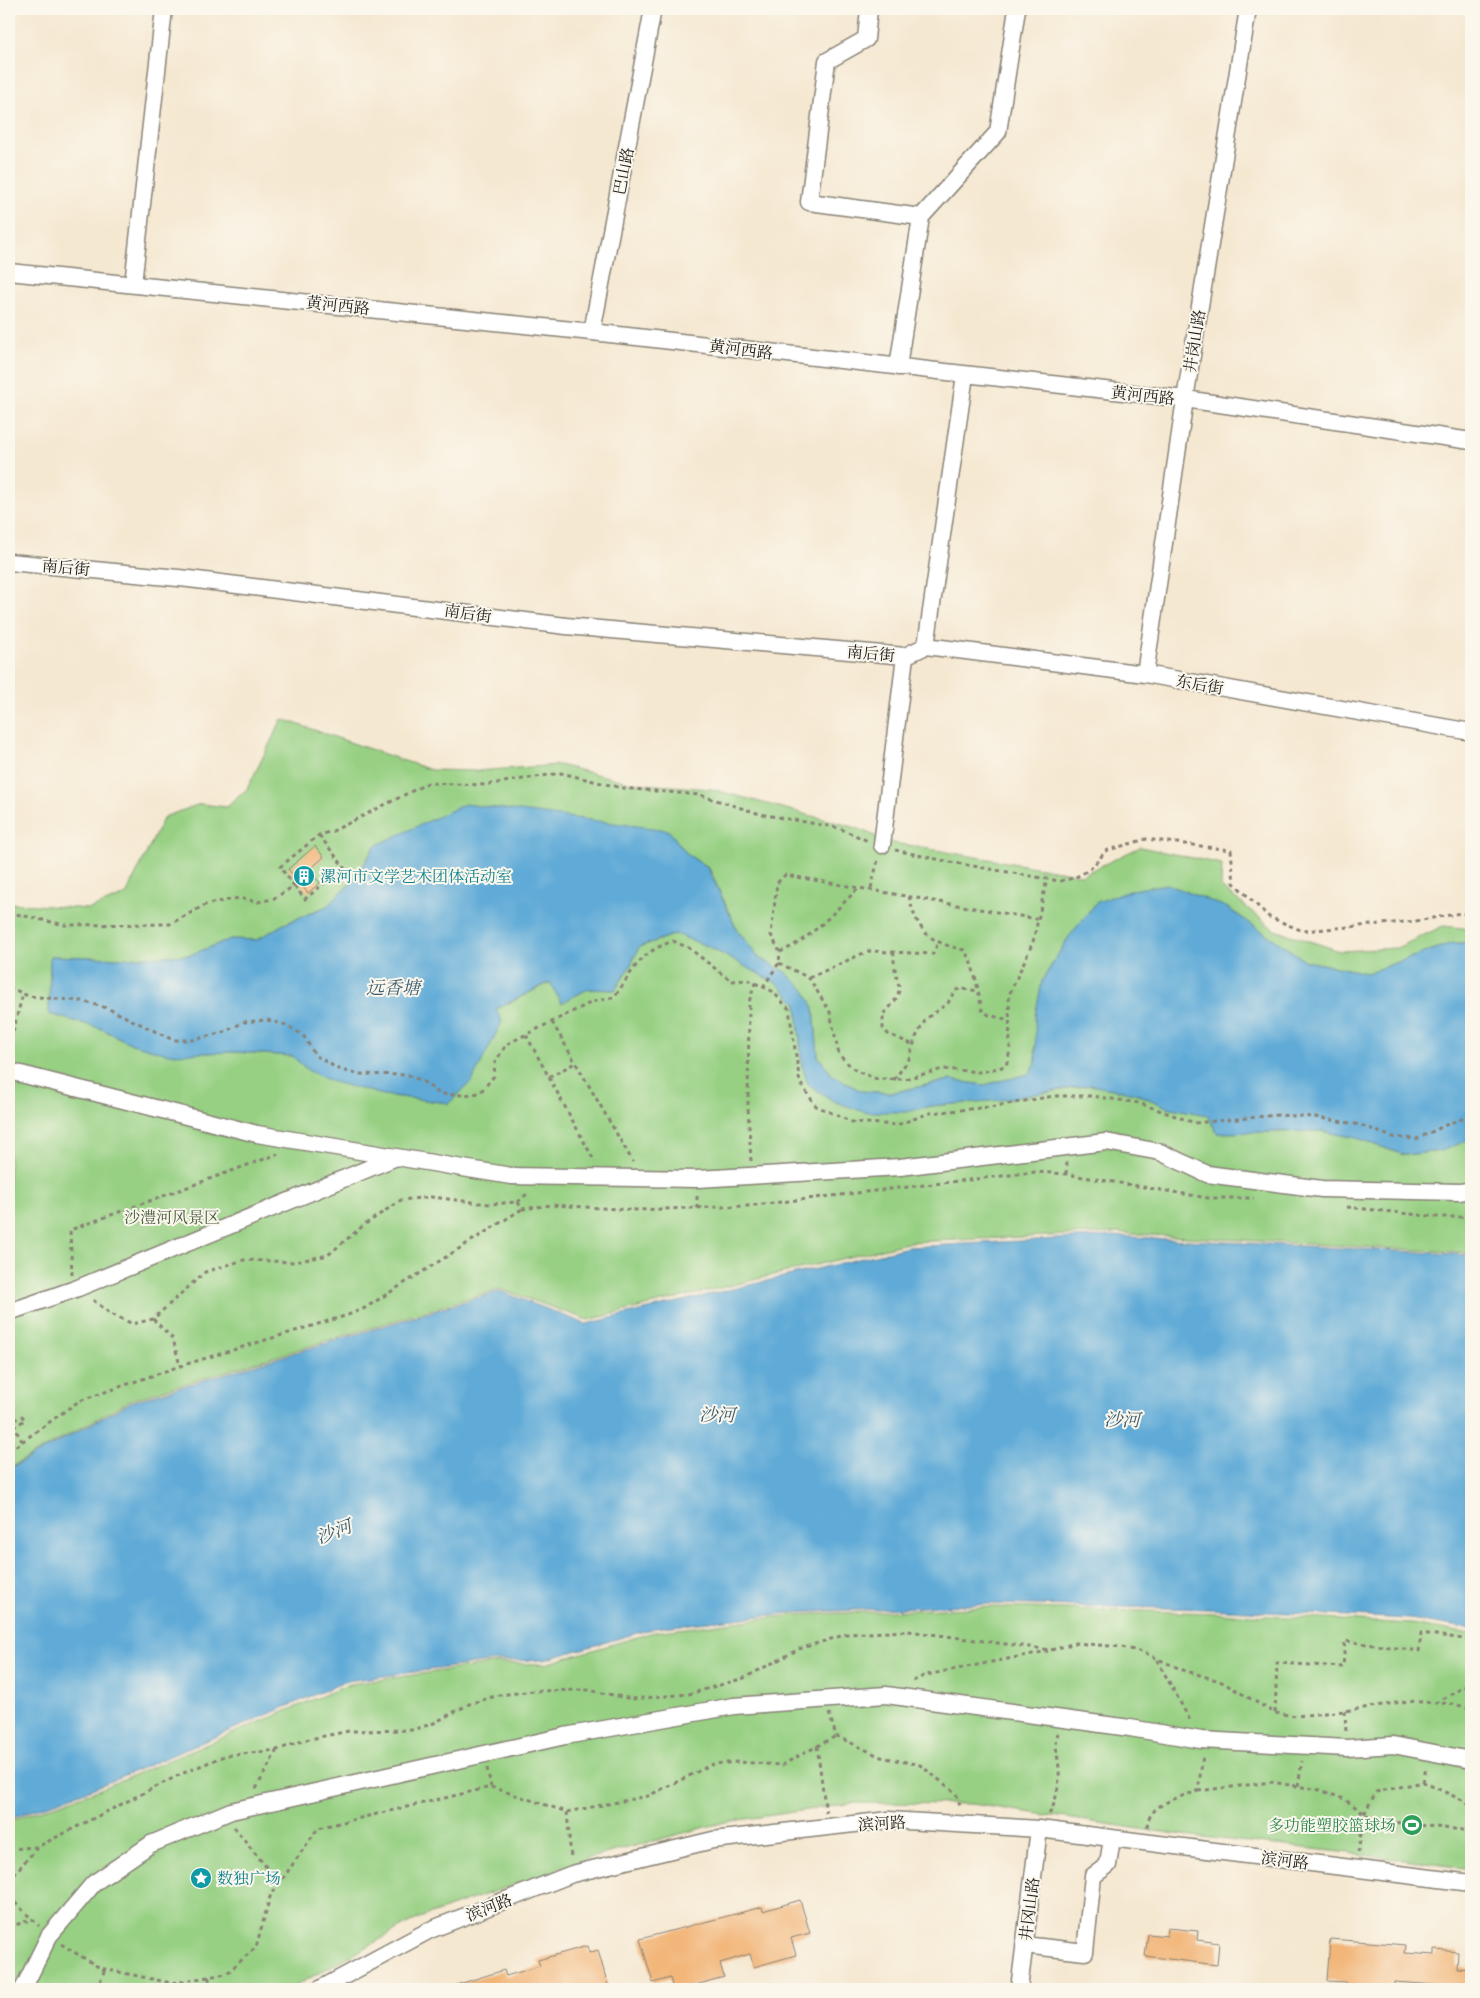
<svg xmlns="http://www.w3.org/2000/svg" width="1480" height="1998" viewBox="0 0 1480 1998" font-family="'IM FELL Double Pica','Noto Serif SC',serif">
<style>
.park{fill:#97d083;stroke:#5a7650}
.water{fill:#5faad7;stroke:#3e637a}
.building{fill:#f2b679}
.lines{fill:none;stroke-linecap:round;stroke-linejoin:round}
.minor-casing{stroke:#888276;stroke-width:19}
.path{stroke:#888276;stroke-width:3;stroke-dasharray:4 4;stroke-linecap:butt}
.minor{stroke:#fff;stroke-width:16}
.labels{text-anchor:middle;stroke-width:4;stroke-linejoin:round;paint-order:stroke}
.street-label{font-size:16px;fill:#1c1c1c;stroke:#fbf7ec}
.culture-label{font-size:16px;fill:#0d838f;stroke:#fbf7ec;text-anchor:start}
.park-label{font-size:16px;fill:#475b40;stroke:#fbf7ec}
.leisure-label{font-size:16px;fill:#27864d;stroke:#fbf7ec;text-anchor:end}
.water-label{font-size:18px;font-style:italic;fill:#3a5c70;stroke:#fbf7ec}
</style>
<rect width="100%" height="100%" fill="#fbf7ec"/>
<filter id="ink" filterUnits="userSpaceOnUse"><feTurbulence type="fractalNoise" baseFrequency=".02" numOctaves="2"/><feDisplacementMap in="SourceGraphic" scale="10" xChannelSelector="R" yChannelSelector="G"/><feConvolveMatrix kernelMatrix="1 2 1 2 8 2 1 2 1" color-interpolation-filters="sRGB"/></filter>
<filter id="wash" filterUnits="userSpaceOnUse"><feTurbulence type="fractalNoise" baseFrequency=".0096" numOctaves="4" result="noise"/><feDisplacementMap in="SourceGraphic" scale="20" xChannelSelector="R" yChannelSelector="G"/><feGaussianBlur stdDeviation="1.12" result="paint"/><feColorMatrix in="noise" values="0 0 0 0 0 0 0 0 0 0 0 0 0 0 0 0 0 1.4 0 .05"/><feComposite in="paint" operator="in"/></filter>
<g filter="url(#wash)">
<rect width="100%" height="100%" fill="#f5e8d1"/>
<path class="park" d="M282,719L431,770L476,771L559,765L632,783L711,789L857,828L888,842L1082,875L1140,847L1222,864L1221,887L1275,930L1340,951L1397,948L1443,926L1471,929V943H1452L1367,973L1306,961L1226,907L1097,902L1068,938L1042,981L1035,1049L1036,1063L1029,1074L984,1085L950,1080L891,1093L861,1091L832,1075L818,1056L814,1008L784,971L759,958L737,930L709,868L688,855L668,830L375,846L354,880L327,906L282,925L257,940L231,939L190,955L121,958L51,956L49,1014L100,1028L132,1044L204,1053L235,1052L292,1056L309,1071L384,1095L449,1103L502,1022L495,1010L551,982L561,1003L588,989L615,990L630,967L639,947L675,934L707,946L778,984L797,1004L802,1066L906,1112L931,1106L1000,1100L1090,1085L1135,1093L1167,1107L1207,1115L1217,1133L1321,1131L1357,1138L1404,1155L1441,1151L1471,1139V1253L1115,1233L911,1242L588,1320L500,1289L131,1400L9,1468V903L89,909L126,895L164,817L200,804L227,807L247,789Z
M993,1607L1215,1613L1412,1624L1471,1634V1869L1350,1853L1174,1834L972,1804L854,1803L725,1822L593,1857L419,1918L290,1989H9V1821L98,1790L350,1684L498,1663L545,1664L654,1632L792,1615Z"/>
<path class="water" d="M465,804L668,830L688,855L708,868L737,930L759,958L784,971L805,990L814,1008L818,1056L832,1075L861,1091L891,1093L950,1080L984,1085L1029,1074L1036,1063L1035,1016L1042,981L1068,938L1097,902L1132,890L1167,884L1226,907L1306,961L1367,973L1452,943H1471V1139L1441,1151L1404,1155L1357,1138L1321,1131L1217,1133L1207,1115L1167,1107L1135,1093L1090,1085L1000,1100L931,1106L906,1112H864L833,1101L808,1084L802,1066L797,1004L778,984L707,946L675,934L639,947L630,967L615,990L588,989L561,1003L550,982L496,1009L502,1022L472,1081L449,1103L384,1095L333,1082L309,1071L292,1056L235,1052L168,1054L132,1044L100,1028L49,1014L50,956L121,958L190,955L231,939L257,940L282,925L327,906L354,880L375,846Z
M1113,1236L1471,1255V1629L1410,1619L1207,1609L990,1604L788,1613L655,1628L544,1660L496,1661L347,1681L97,1787L9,1819V1469L131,1402L500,1291L586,1324L908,1247Z"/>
<g id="blocks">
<path class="building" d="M315,846L324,857L309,870L320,883L308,893L288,869Z
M800,1900L810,1933L791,1938L796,1955L754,1967L750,1954L720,1963L724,1977L681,1989H673L670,1978L653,1983L640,1939L762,1907L763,1911Z
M1168,1928L1198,1931L1197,1940L1219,1943L1217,1965L1145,1956L1148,1934L1167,1936Z
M1330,1939L1406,1945L1405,1953L1435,1955V1950L1458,1952L1457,1968L1471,1969V1989H1436V1985L1394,1982V1989H1345V1982L1327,1981Z
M587,1946L589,1953L598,1950L609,1989H453V1986L504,1970L506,1976L540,1966L538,1960Z"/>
</g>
</g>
<g filter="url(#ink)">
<use href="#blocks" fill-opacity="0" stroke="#888276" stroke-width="1"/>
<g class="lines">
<g class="minor-casing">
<path id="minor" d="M869,9L866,39L827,61L809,202L921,217
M9,272L592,332L1185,399L1471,441
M133,284L164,9
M592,332L653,9
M898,367L921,217L998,132L1017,9
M9,562L189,579L566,626L905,656L926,646
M926,646L1145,674L1471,732
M926,646L965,375
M1145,674L1185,399L1248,9
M882,845L905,656
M9,1071L257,1134L511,1176L697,1179L900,1167L1106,1142L1160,1152L1207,1174L1322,1189L1460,1192L1471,1190
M9,1312L78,1288L394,1158
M1024,1945L1085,1952L1093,1876L1108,1865L1112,1838
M23,1989L49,1936L94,1883L151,1844L231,1811L565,1736L734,1706L886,1695L1130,1728L1201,1740L1347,1748L1393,1745L1471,1760
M320,1989L430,1930L572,1874L713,1840L889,1820L1039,1829L1471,1883
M1019,1989L1039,1829"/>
</g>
<path class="path" d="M895,850L950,862L1059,881C1080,879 1094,868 1105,851L1146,839L1231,850L1234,883L1269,917L1303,931L1416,921L1461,913L1471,915
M294,886L305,899L344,867L319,835
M871,888L878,860
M909,896C917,932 929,942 964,950C975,965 978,992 982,1010L989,1015L1009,1020
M9,916L16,914L65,925L170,924L207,904L239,898L258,902L273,899L294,886L280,867L319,835L333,831L428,783L485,785L561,773L622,788L700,795L760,814L839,828L868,841
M894,951C892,985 912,987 883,1014V1028L888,1034L914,1045
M780,952C812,939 835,910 860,887
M779,963L809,978L830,1012L839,1055L856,1071L877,1079H905L943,1069L981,1072L1006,1066L1010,1051L1009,995L1033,942L1047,879
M809,978L868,951L933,954L938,943
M9,987L28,996L81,1001L107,1008L173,1040H192L224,1032L244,1022L267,1020L286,1025L303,1035L315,1055L338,1069L356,1074L408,1075L422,1081L440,1094L463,1095L480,1093L494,1076L495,1062L507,1044L592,1002L614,997C635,969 638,953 673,941L689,948L731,981L748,980L772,991L789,1009L800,1083L816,1106L852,1122L897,1125L930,1113L990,1107L1054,1096H1092L1139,1103L1195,1123L1278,1115L1315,1117L1361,1125L1392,1137L1417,1139L1450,1123L1471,1116
M763,987L779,963L780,952L771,935L777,883L785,875L1037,919
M552,1022L633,1162
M526,1035L595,1162
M9,1047L23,993
M549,1077L575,1063
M894,1080L909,1059L916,1037L926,1019L948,1003L955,990L962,989L979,991
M751,1161L748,1107L749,1002L755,983
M1066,1174L1067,1162
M518,1202L522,1209L551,1205L636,1210L747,1206L1035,1172L1066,1174L1208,1198H1254
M1347,1207L1437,1217H1471
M697,1208V1194
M72,1275L70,1230L278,1154
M93,1300L111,1314L133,1324L153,1319L205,1272L244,1260L295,1262L328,1255L364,1225L401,1200L431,1197L489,1204L518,1202L528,1193
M153,1319L173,1339L180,1366
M9,1418L11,1422L22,1416L25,1420L14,1427L22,1441
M9,1451L79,1401L180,1366L348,1315L365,1308L522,1209
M1157,1660L1191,1722
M913,1681L926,1675L1048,1651
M1436,1703L1471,1683
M1345,1711L1346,1733
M829,1713L836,1736L881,1757L920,1765L956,1793L961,1808
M1275,1713L1277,1663L1343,1667L1345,1641L1419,1651L1421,1633L1471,1640
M817,1746L826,1813
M487,1768L491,1787
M1423,1782L1426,1768
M1298,1786L1302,1761
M256,1789L277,1750
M1198,1791L1272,1782L1320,1790L1344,1799L1374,1820L1471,1831
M567,1812L571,1858
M1049,1814C1056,1804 1060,1781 1059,1768C1058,1755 1054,1747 1058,1733
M234,1827L279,1883
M1147,1827C1149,1803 1178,1798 1198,1791L1203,1755
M9,1849L37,1847L181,1774L224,1756L277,1750L305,1740L349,1731L413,1730L434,1723L469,1704L499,1695L534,1691L588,1690L632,1699L689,1694L744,1678L799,1649L847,1634L908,1631L1051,1650L1075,1643L1122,1647L1142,1652L1183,1670L1220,1681L1275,1713L1296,1716L1345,1711L1408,1701L1452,1704L1471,1708
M1358,1853L1364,1814L1376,1792L1423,1782L1471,1804
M9,1890L15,1873L37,1848
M9,1897L39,1926
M9,1927L33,1919
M61,1944L100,1968L171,1983L226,1974L256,1947L270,1897L318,1828L491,1787L567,1812L648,1796L713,1764L738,1762L782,1765L836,1736
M208,1977L214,1989
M97,1989L105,1969"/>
<use href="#minor" class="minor"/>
</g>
</g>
<defs>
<g id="building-disc" transform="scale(1.125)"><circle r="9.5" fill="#0f9aa8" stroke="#fbf7ec"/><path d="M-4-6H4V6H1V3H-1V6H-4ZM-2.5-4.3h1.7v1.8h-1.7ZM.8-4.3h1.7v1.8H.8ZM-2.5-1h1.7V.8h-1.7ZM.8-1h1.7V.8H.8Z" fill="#fff"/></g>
<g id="stadium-disc" transform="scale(1.125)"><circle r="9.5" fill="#2e9e5b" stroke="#fbf7ec"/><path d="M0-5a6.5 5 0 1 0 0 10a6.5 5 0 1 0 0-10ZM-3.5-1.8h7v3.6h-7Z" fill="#fff"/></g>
<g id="sight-disc" transform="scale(1.125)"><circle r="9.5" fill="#0f9aa8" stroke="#fbf7ec"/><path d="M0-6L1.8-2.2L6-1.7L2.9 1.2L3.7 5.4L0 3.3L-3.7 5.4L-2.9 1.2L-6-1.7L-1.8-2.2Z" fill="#fff"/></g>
</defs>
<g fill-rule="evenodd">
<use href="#building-disc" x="304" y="876"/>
<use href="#stadium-disc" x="1412" y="1825"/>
<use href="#sight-disc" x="201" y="1878"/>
</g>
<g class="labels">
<g class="street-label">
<text transform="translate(623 171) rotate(-79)" y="6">巴山路</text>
<text transform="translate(338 305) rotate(6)" y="6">黄河西路</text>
<text transform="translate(1194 341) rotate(-81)" y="6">井岗山路</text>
<text transform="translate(741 349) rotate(7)" y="6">黄河西路</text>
<text transform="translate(1143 395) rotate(6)" y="6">黄河西路</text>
<text transform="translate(66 567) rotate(5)" y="6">南后街</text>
<text transform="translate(468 613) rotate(8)" y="6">南后街</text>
<text transform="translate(871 653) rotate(5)" y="6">南后街</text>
<text transform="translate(1200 684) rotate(10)" y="6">东后街</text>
<text transform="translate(882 1823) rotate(-3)" y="6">滨河路</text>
<text transform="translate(1285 1860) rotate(7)" y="6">滨河路</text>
<text transform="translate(489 1907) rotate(-21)" y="6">滨河路</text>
<text transform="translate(1029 1909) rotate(-83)" y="6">井冈山路</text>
</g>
<g class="culture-label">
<text x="320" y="882">漯河市文学艺术团体活动室</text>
<text x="217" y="1884">数独广场</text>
</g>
<g class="park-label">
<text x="172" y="1223">沙澧河风景区</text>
</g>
<g class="leisure-label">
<text x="1396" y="1831">多功能塑胶篮球场</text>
</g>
<g class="water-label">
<text x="393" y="994">远香塘</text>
<text transform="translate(717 1415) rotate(1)" y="6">沙河</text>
<text transform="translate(1122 1420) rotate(1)" y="6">沙河</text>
<text transform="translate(334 1532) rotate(-21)" y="6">沙河</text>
</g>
</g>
<rect width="1480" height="1998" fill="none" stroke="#fbf7ec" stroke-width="30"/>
</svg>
